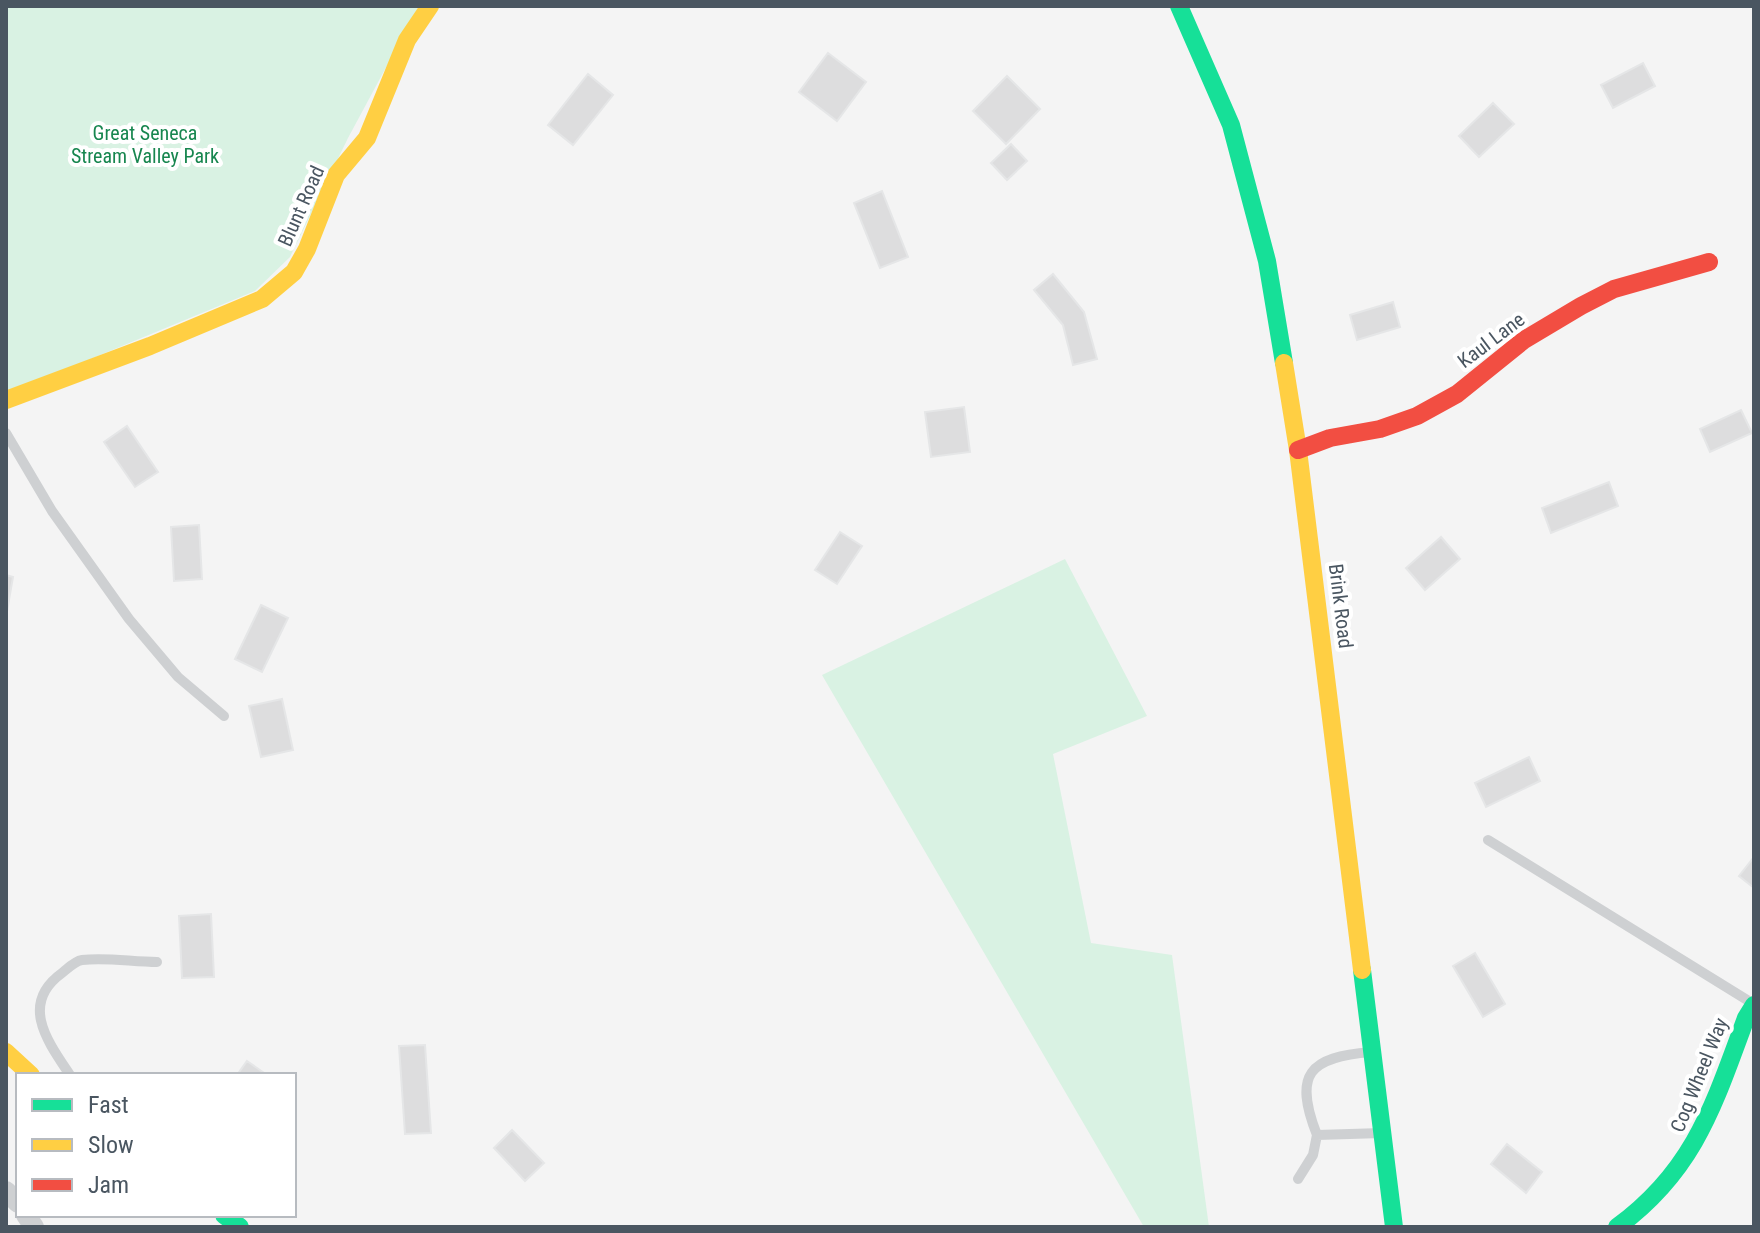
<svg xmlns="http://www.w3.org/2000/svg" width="1760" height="1233" viewBox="0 0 1760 1233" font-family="'Roboto Condensed',sans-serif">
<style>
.green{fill:#d9f2e3}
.building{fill:#ddddde;stroke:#e5e6e7;stroke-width:2}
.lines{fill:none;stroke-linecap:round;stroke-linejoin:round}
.lane{stroke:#ced0d2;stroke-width:10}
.street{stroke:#ced0d2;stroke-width:20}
.fast{stroke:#16e098;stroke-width:18}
.slow{stroke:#ffcf43;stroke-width:18}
.jam{stroke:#f24e42;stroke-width:18}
.labels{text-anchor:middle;stroke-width:8;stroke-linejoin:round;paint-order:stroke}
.park-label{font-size:20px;fill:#17864f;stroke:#fff}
.street-label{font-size:20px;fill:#4a5661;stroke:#fff}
</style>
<rect width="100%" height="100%" fill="#f4f4f4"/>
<path class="green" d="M6,6H419L348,138L290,257L255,291L6,394Z
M1065,559L1147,716L1053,754L1091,943L1172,955L1209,1227H1144L822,675Z"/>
<path class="building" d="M828,53L866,82L837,121L799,92Z
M1643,63L1655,86L1613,108L1601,85Z
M588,74L613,95L573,145L548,125Z
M1007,76L1040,109L1006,144L973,111Z
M1493,103L1514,124L1479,157L1459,136Z
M1011,144L1027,161L1007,180L991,163Z
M882,191L908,257L880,268L854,203Z
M1053,274L1084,312L1097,359L1073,365L1063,325L1034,290Z
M1393,302L1400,327L1357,340L1350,315Z
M964,407L970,452L931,457L925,412Z
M1741,410L1752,433L1710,452L1700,429Z
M127,426L158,472L135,487L104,442Z
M1609,482L1618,506L1551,533L1542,508Z
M199,525L202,579L174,581L171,527Z
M840,532L862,546L837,584L815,570Z
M1441,537L1460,559L1425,590L1406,568Z
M6,575L13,577L6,617Z
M261,605L288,618L262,672L235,659Z
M282,699L293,750L261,757L249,706Z
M1529,757L1540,781L1486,807L1475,783Z
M1754,857V888L1739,876Z
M211,914L214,977L182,978L179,916Z
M1475,953L1505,1004L1483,1017L1453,966Z
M425,1045L431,1133L405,1134L399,1046Z
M247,1061L267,1075H237Z
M512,1130L544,1163L525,1181L494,1148Z
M1507,1144L1542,1172L1526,1193L1491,1164Z"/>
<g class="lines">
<path class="lane" d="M6,433L52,511L129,619L178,677L224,716
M1488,840L1752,1003
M1371,1052C1309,1057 1293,1074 1317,1135L1382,1133
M70,1075C48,1042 19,1004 62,973C68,968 75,961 82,960C106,957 133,962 157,962
M1298,1179L1313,1155L1317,1135"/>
<path class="street" d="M6,1191L18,1203
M26,1215L34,1227"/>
<path class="fast" d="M1179,6L1231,125L1267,261L1284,363
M1362,970L1394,1227
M224,1215L240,1227
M1617,1227C1695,1170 1714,1104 1746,1018L1754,1005"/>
<path class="slow" d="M1284,363L1298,450L1362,970
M6,400L150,346L262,299L294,272L307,249L336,175L367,138L407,40L430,6
M6,1052L31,1075"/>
<path class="jam" d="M1298,450L1330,438L1380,429L1417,416L1457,394L1524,340L1581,306L1614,289L1709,262"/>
</g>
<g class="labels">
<g class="park-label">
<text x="145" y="140">Great Seneca<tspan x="145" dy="23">Stream Valley Park</tspan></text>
</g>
<g class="street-label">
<text transform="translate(301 206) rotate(-66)" y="7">Blunt Road</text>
<text transform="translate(1491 340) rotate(-37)" y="7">Kaul Lane</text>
<text transform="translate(1341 606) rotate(83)" y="7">Brink Road</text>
<text transform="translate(1699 1075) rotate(-68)" y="7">Cog Wheel Way</text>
</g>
</g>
<rect width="1760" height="1233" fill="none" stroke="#4a5661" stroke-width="16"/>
<rect x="16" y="1073" width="280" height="144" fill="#ffffff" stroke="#b7bbc0" stroke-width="2"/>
<rect x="32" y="1099" width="40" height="12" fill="#16e098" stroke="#b7bbc0" stroke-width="2"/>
<text x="88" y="1113" font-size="24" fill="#4a5661">Fast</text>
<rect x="32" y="1139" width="40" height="12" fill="#ffcf43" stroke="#b7bbc0" stroke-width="2"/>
<text x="88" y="1153" font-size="24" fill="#4a5661">Slow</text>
<rect x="32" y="1179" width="40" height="12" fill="#f24e42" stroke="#b7bbc0" stroke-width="2"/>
<text x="88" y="1193" font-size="24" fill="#4a5661">Jam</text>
</svg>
